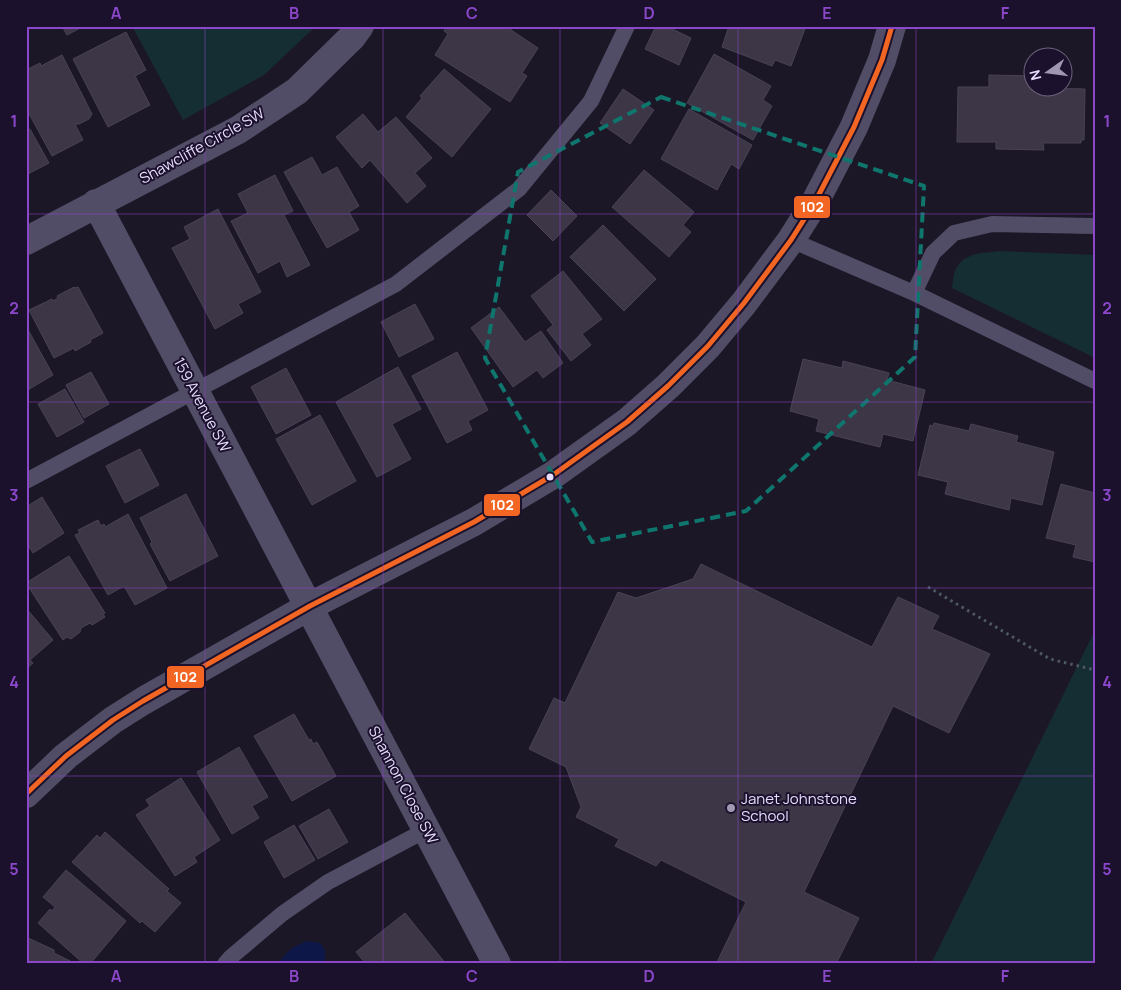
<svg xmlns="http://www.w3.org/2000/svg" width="1121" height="990" viewBox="0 0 1121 990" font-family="Manrope,sans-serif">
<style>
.green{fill:#152e34}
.water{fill:#0d1849}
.building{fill:#3c3647;stroke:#4a4258}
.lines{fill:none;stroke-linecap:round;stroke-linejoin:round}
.path{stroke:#4e5767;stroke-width:3;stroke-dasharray:2.5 4;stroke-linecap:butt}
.lane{stroke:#524d67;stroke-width:16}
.street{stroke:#524d67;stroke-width:28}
.bus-1-casing{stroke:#1b112c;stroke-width:9}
.bus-1{stroke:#f26522;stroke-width:5}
.marked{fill:none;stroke:#0f766e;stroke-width:4;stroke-dasharray:10 6;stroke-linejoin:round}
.grid{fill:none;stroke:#8b47c9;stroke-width:1;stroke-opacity:0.55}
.bus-dot{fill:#e7ddff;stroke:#1b112c;stroke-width:2}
.poi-dot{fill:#a098b3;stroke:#1b112c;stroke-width:2}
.labels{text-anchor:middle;stroke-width:4;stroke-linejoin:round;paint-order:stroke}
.street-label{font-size:15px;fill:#e7ddff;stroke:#1b112c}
.poi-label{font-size:15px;fill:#e7ddff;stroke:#1b112c;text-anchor:start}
.line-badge{stroke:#1b112c;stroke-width:2}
.badge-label{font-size:14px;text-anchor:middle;font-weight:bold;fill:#fff}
.neatline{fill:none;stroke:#8b47c9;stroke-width:2}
.grid-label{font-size:16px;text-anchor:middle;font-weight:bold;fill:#8b47c9}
</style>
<rect width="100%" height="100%" fill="#1c1726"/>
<path class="green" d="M132,26H316L264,75L183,120Z
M1001,251L1095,255V358L952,288C953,283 953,274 956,269C964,252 985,253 1001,251Z
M1095,630V964H931Z"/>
<path class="water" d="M307,941L320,943C326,950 327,956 323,964H278C288,950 292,947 307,941Z"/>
<path class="building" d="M62,26H84L67,35Z
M447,26H505L538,48L522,73L527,76L510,102L435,55L448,34L444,31Z
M656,26H666L691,38L679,65L645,49Z
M729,26H806L791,66L775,60L772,66L722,47Z
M126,32L146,70L135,76L150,105L108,127L73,59Z
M714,54L771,86L763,100L772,106L753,140L687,103Z
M62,55L92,114L89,119L79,124H75L83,140L52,156L26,108V70L40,63L41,66Z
M444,69L491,109L452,157L406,117L422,98L420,96Z
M989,75L1034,76V88L1085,89L1084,140H1081V143H1043L1044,150L996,149V142H957L958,87H989Z
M623,89L654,110L630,144L600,123Z
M689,109L752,145L739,169L731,164L717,190L661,159Z
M363,114L378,132L396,117L432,158L415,173L426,186L407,203L370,160L362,168L336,137Z
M30,129L49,163L26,175V131Z
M312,157L322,175L337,167L359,206L349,212L359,230L327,248L284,172Z
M644,170L694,212L683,225L691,232L669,257L612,207Z
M275,175L293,211L284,215L310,265L287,277L280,261L258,273L231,221L248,213L238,194Z
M551,190L577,216L553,241L527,215Z
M218,209L261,292L238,304L243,313L215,329L172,248L190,239L184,227Z
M603,225L656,279L624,311L570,257Z
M563,271L602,319L582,334L591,345L571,361L547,330L553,325L531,296Z
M74,287L75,288L78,287L103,333L90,340L91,342L75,351L74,348L54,358L29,310L52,299L53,301L58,298L57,296Z
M415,304L434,339L399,357L381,322Z
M499,307L525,342L541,331L563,363L543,378L537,370L513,387L471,328Z
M26,326L53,375L26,391Z
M457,352L488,410L468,421L472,430L447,443L412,376Z
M803,359L842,368L843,361L889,373L887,380L925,390L913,441L883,434L880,447L816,431L819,419L790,411Z
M398,367L421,409L392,424L411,459L377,477L336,402Z
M286,368L311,415L276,434L251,387Z
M91,372L109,404L84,418L66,385Z
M65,389L84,422L57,437L38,404Z
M320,415L356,481L312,505L276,439Z
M934,423L969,431L971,424L1018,436L1016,442L1054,452L1042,505L1011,498L1009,510L945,494L948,482L918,475L930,425L933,426Z
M140,449L159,485L125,503L106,466Z
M1061,484L1095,493V562L1073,557L1076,545L1046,538Z
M186,494L218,556L170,581L150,544L152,542L140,518Z
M42,497L64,533L33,553L26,542V507Z
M128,514L167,588L135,605L124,586L108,595L75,535L80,533L78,530L98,520L101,526L104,524L105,527Z
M69,556L105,613L103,614L105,617L92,625L90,623L81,628L80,632L71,639L67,637L63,640L26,583Z
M701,564L872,647L898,597L939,616L932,629L990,654L949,733L893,706L804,892L859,918L836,964H721L717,962L746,902L661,860L656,866L615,846L619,839L576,817L581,807L566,767L529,749L554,698L565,703L618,592L636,598L693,579Z
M26,608L53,640L30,660L33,663L26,669Z
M294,714L309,740L311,739L313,744L317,742L336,776L292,801L254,736Z
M239,747L268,797L252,806L259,818L232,834L197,772Z
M181,778L220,840L194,857L197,862L175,876L136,815L150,806L146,800Z
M329,809L348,842L318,859L299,826Z
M294,825L315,860L284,878L264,842Z
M105,832L169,889L167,891L181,903L155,932L142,921L140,923L72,862L97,835L100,838Z
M66,870L126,921L90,964H84L38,923L50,909L52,911L55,907L43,897Z
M405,913L446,964H366L356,952Z
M26,937L54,950V953L76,964H26Z"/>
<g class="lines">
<path class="path" d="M928,587L1050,659L1095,670"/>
<path class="lane" d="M791,240L914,293L1095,381
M914,293L933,253L954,233L992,224L1095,226
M26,481L396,284L519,189L591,101L627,26
M225,964L231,957L282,914L328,882L426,830"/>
<path class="street" d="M96,203L497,964
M26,241L238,130L297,91L352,37L360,26
M26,794L66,756L113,720L143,701L310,606L474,522L553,475L627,422L668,386L708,346L744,303L791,240L815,202L854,127L882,60L892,26"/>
<g class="bus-1-casing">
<path id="bus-1" d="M26,794L66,756L113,720L143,701L310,606L474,522L553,475L627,422L668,386L708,346L744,303L791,240L815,202L854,127L882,60L892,26"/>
</g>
<use href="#bus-1" class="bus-1"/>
</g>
<path class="marked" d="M661,97L924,186L915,357L746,511L592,542L485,358L518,172Z"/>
<path class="grid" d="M205,26V964M383,26V964M560,26V964M738,26V964M916,26V964M26,214H1095M26,402H1095M26,588H1095M26,776H1095"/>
<circle class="bus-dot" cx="550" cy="477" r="4.5"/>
<circle class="poi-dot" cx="731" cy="808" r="5"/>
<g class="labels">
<g class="street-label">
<text transform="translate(202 146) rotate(-29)" y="5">Shawcliffe Circle SW</text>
<text transform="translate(202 405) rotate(62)" y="5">159 Avenue SW</text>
<text transform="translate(403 785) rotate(62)" y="5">Shannon Close SW</text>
</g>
<g class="poi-label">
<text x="741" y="804">Janet Johnstone<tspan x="741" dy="17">School</tspan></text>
</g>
</g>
<g class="line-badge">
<rect x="793" y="195" width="38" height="24" rx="5" fill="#f26522"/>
<rect x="483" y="493" width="38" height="24" rx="5" fill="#f26522"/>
<rect x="166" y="665" width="39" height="24" rx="5" fill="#f26522"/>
</g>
<g class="badge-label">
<text x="812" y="212">102</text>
<text x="502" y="510">102</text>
<text x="185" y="682">102</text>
</g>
<rect width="1121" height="990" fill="none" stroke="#1b112c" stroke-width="55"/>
<g transform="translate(1048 72) rotate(256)"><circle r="24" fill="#1b112c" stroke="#6d6380"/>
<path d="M0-4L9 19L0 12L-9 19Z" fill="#a098b3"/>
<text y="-8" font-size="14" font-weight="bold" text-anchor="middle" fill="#e7ddff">N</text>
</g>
<rect x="28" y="28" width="1066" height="934" class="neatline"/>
<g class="grid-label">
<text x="116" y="19">A</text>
<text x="294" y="19">B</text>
<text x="472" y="19">C</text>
<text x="649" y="19">D</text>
<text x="827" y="19">E</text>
<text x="1005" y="19">F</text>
<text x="14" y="127">1</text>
<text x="1107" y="127">1</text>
<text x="14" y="314">2</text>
<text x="1107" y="314">2</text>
<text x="14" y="501">3</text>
<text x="1107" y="501">3</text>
<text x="14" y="688">4</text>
<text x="1107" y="688">4</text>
<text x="14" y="875">5</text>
<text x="1107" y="875">5</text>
<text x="116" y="982">A</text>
<text x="294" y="982">B</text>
<text x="472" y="982">C</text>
<text x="649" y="982">D</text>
<text x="827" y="982">E</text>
<text x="1005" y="982">F</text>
</g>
</svg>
